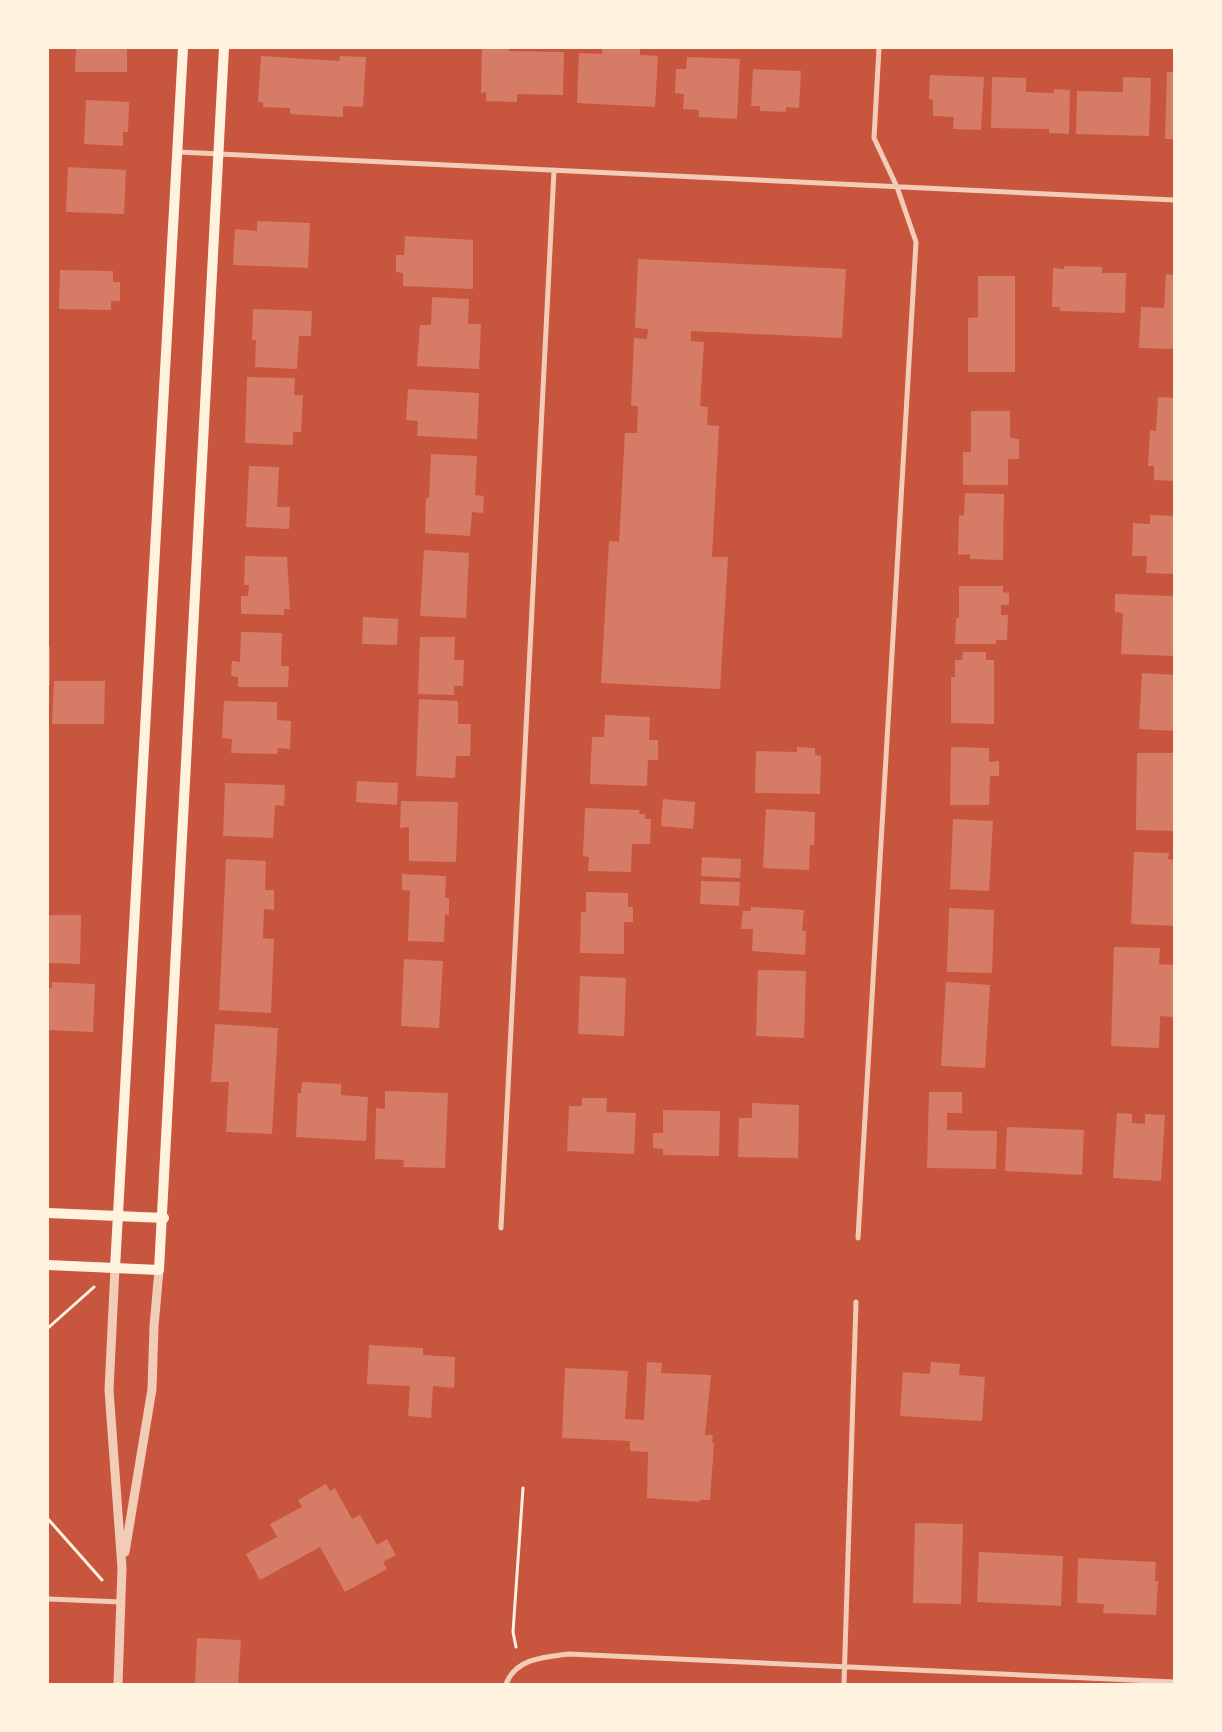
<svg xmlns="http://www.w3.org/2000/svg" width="1222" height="1732" viewBox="0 0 1222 1732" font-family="'Noto Sans',sans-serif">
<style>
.building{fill:#d67c66}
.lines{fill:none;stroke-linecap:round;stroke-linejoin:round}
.path{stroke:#fff3e0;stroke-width:3}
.minor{stroke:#f1ccb7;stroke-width:5}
.tertiary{stroke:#f1ccb7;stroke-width:9}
.secondary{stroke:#fff3e0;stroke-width:10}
</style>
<rect width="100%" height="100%" fill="#c8553d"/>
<path class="building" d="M76,48H127V72H75Z
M482,48H510L509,51L564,52L563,95L517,94V102L486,101V92L481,93Z
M602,48L640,49V55L658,56L655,107L577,103L579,53L602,54Z
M261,56L339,61L340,56L366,57L363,107L343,106V117L290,114V108L263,107V102H258Z
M687,57L740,59L737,119L699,117V110L683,109L684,94L675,93L676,69H686Z
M753,69L801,71L799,108L786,107V112L760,111V106H751Z
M1167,72H1174V139H1165Z
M930,75L984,77L981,130L953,129L954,117L933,116V100L929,99Z
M992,77L1026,78V92L1054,93V89L1070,90L1069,134L1049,133V129L991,128Z
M1123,77L1151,78L1149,136L1076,134L1077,91L1123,92Z
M86,100L129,102L128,132H123V146L84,144Z
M68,167L126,170L124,214L66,212Z
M257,221L310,223L308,268L233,265L235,229L257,231Z
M405,236L473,240V289L403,286V273L396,272V255H404Z
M638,259L846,269L842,338L691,331V341L704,342L700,406L708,407L707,425L719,426L712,557H728L720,689L601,683L609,541L619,542L625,433H637L638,406H631L634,338L647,339L648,329L635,328Z
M1064,266L1102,267V273H1126L1125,313L1060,311V307H1052L1053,268L1064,269Z
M60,270L113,271V282H120V301H111V310L59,309Z
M1166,274L1174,275V349L1139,348L1141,307L1164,308Z
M978,276H1015V372H968V318L978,317Z
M432,297L469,299L468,324H481L479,369L417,366L420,325H431Z
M253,309L312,311L311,336H299L297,369L255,367L256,340H252Z
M247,377L295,378L294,395H303L301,432H293V445L245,443Z
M408,389L479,393L477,439L417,436L418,421L406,420Z
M1158,397L1174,398V481L1154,480V466H1148L1150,430L1156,431Z
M971,411H1010V438L1019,439V459H1008V485H963V452H971Z
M431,454L477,456L475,495L484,496L483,513L472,512L470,536L425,533L426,498H429Z
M249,466L279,467L277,507H290L289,529L246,527Z
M965,493L1004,494L1003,560L970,559V554L958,555L959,516L964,515Z
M1150,515L1174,516V574L1146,573L1147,556H1132L1133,523L1150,524Z
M424,550L469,553L466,618L420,616Z
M245,556L287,557L290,609H284V615L241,614V596H248L249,585H244Z
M959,586H1003V592L1009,593V605H1001V615H1008L1007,640H996V644H955L956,618H959Z
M1115,594L1174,596V656L1121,654L1123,613L1115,612Z
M363,617L398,619L397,645L362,644Z
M241,632L282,633L281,666H289L288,687H238V677L231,676L232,661L240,662Z
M420,637H455L454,660H464L463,686H454V695L418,694Z
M48,646H50V685L48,686Z
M963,652H986V660H994V724L951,723V677H955V660H962Z
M1142,673L1174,675V731L1139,729Z
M54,681H105L104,724H52Z
M419,699L458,701V724H471L470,756H456L455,778L416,776Z
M224,701L277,702V720L291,721L290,749L278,748L277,754L231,753L232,739L222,738Z
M605,715L650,717L649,740H658V760H648L647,786L590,784L592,737H604Z
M797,747L815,748V755L821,756L820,794L755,793L756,751L797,752Z
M951,747L989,748V762L999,761V776H990L989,805H950Z
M1137,753H1174V831L1136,830Z
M357,781L398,783L397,805L356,802Z
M225,783L285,785L284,806L275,805L273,838L223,836Z
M663,799L695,802L693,829L661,826Z
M401,801L458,802L456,862L409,861V827L400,828Z
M585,808L640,810L639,814H645V819H651L650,844H632L631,872L588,871L589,857L583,856Z
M766,809L815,812L814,845H810L809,870L763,868Z
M953,819L993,821L989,891L950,889Z
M1134,852L1169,853L1168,859L1174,860V926L1131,924Z
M702,857L741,859L740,878L701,876Z
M226,859L266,861L265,890H274V910L264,909L263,938L274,939L271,1013L219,1010Z
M402,874L446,876L445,898H449V915L445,914L444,942L408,941L410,891L402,890Z
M701,881L740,882L739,906L700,904Z
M586,892L628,893V907H633V922H624V954L580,953L581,912H586Z
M751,907L804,910L802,931H806L805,955L752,951L753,929H741L743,911H751Z
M949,908L994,910L992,973L947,972Z
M48,915H81L80,964L48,963Z
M1114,947L1160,948L1159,964L1174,965L1173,1017L1160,1016L1159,1048L1111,1046Z
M404,959L443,961L439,1028L401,1026Z
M758,970L806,971L804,1038L756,1036Z
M580,976L626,978L624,1036L578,1034Z
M52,982L95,984L93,1032L48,1030V988H52Z
M946,982L990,985L985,1068L941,1066Z
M215,1024L278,1028L272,1134L226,1132L229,1082H211Z
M302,1082L341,1084V1095L368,1097L366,1141L296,1137L298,1093H301Z
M385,1091L448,1093L445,1168L403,1167L404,1160L375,1159L376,1108L385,1109Z
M929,1092H962V1113H947V1130L997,1131L996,1169L927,1168Z
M582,1098H607L606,1112L636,1113L634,1154L567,1151L569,1106H582Z
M752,1103L799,1105L798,1158L738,1157L739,1118H752Z
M663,1110L720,1111L719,1156L663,1155V1149L653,1148V1133H663Z
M1117,1113L1132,1114V1123L1145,1124V1114L1165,1115L1161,1181L1113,1178Z
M1007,1127L1084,1130L1082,1175L1005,1171Z
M369,1345L423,1348V1355L455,1357L454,1388L433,1386L431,1418L408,1416L410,1386L367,1384Z
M647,1362L662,1363L661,1373L711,1375L705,1435H713L712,1443H714L710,1500H700L699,1502L647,1498L648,1452L630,1451V1441L562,1438L565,1368L628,1371L625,1419L644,1420Z
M931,1362L960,1364L959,1375L985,1377L982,1421L900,1416L903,1372L930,1374Z
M326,1484L330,1491L335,1488L352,1519L360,1515L377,1545L387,1539L396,1555L383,1562L387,1569L345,1592L320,1547L260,1580L246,1554L277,1537L270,1524L302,1507L298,1500Z
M915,1523L963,1524L961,1604L913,1603Z
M979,1552L1063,1556L1061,1606L977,1602Z
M1078,1558L1156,1562L1155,1581H1158L1156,1615L1103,1613L1104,1604L1077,1603Z
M197,1638L241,1640L238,1684H195Z"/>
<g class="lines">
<path class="path" d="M48,1328L94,1287
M48,1519L102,1580
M516,1647L513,1632L523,1488"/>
<path class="minor" d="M178,152L1174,200
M501,1228L554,170
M858,1238L916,242L897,187L874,138L879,48
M48,1599L122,1602
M506,1684C516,1658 545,1657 569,1654L1174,1682
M844,1684L856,1302"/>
<path class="tertiary" d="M115,1268L109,1390L122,1568L118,1684
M125,1552L152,1389L154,1326L159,1270"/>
<path class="secondary" d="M48,1213L164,1218
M48,1265L159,1270L224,48
M115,1268L183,48"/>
</g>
<rect width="1222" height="1732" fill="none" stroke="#fff3e0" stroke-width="98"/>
</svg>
